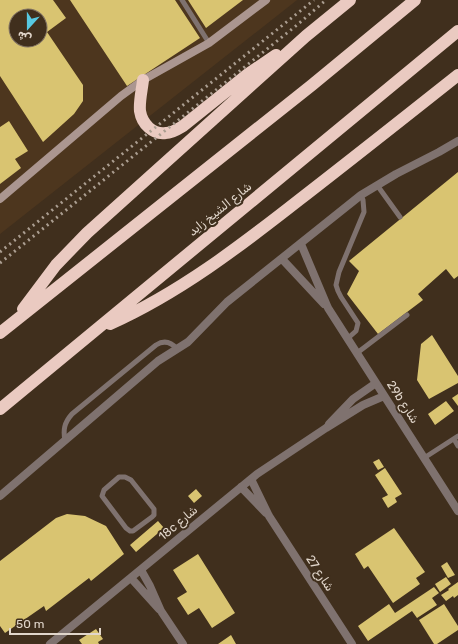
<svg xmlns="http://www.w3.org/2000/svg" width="458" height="644" viewBox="0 0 458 644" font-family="Rubik,'Noto Sans Arabic',sans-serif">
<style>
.built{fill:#4d361e;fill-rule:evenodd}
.building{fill:#d9c471;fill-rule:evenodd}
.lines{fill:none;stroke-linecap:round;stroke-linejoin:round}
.lane{stroke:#7f726f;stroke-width:5}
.street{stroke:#7f726f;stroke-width:8}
.secondary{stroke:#ab9690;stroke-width:8}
.highway{stroke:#eacac1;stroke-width:12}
.rail{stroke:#ab9e91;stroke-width:3;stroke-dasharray:2 4;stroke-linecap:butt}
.labels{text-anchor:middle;stroke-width:4;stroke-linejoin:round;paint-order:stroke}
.street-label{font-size:12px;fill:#e1d6cb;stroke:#402f1d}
</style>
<rect width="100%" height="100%" fill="#402f1d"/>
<path class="built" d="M0,0H297L0,234ZM16,16H40V40H16Z"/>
<path class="building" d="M0,0H53L66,18L47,32L83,85V101L74,114L43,142L0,76ZM16,16H40V40H16Z
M70,0H175L200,38L127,86Z
M188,0H243L206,28Z
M9,121L28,151L15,159L21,168L0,184V127Z
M458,172V276L454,279L446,269L418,294L423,300L378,334L347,294L359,271L349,261Z
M432,335L458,376V383L429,399L417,380L421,344Z
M458,394V406L452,398Z
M446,401L454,411L435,425L428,414Z
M379,459L384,467L378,470L373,462Z
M385,468L402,494L395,498L397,502L388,508L382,498L388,495L375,475Z
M196,489L202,496L194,503L188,496Z
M67,514L85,516L106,526L124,554L91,581L89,578L46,611L44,606L5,633L0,626V561L56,518Z
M158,521L164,528L136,552L130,545Z
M394,528L425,572L416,578L420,584L393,603L368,566L364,569L355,554Z
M198,554L235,613L212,628L199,608L188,615L177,598L187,592L173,570Z
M447,562L455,575L448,578L441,566Z
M446,577L451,584L440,592L435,584Z
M458,582V595L454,598L453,596L446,601L441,595L449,590L448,589Z
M434,587L439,593L432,598L437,605L417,618L412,611L368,641L358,626L389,604L395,613Z
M444,604L458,626V630L437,644H434L419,620Z
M96,629L103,639L98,642L99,644H82L79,640Z
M231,635L236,644H218Z"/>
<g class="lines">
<path class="lane" d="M182,0L209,43
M377,185L400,217
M347,339L356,331L358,323L341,297L338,291L336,285L339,272L364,212L363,200L361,195
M357,353L407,315
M454,439L458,446
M65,441C63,430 64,423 72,414L156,345C164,340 171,342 177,349
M424,458L458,436
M119,477H125L131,480L154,509V515L152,517L133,531H130L126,528L102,496L104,490Z"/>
<path class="street" d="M301,244L328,308L458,511
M282,259L324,304
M329,424L353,399L376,383
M251,479L269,516L352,644
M241,487L266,513
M0,496L158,361L188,342L227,302L361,195L396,174L439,152L458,141
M141,570L150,586L161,611L183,644
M131,578L159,609
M50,644L257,474L326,428L363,405L384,396"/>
<path class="secondary" d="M0,199L121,96L143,80L209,43L266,0"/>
<path class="highway" d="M143,80C142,90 139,101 140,111C142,124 153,135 166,133C172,133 178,129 183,126L248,74L276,55
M23,309L56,265L87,233L306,36L350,0
M110,324C179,293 239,247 299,200C352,159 405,117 458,75
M0,333L312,85L415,0
M0,409L458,31"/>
<path class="rail" d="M0,252L314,0
M0,263L297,25L326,0"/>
</g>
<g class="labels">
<g class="street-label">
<text transform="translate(220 209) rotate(-39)" y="4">شارع الشيخ زايد</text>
<text transform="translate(403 402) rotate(57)" y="4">29b شارع</text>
<text transform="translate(178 523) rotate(-40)" y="4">18c شارع</text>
<text transform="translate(320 573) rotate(57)" y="4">شارع 27</text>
</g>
</g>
<g transform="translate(28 28) rotate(201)"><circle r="19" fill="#402f1d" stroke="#807263"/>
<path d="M0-3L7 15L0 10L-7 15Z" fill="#57c9e2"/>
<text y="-6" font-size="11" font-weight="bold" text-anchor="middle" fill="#e1d6cb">ش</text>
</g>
<path d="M10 628v6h90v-6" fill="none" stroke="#e1d6cb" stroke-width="2"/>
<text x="16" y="628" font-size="12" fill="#e1d6cb" stroke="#402f1d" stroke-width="3" paint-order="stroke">50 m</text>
</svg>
